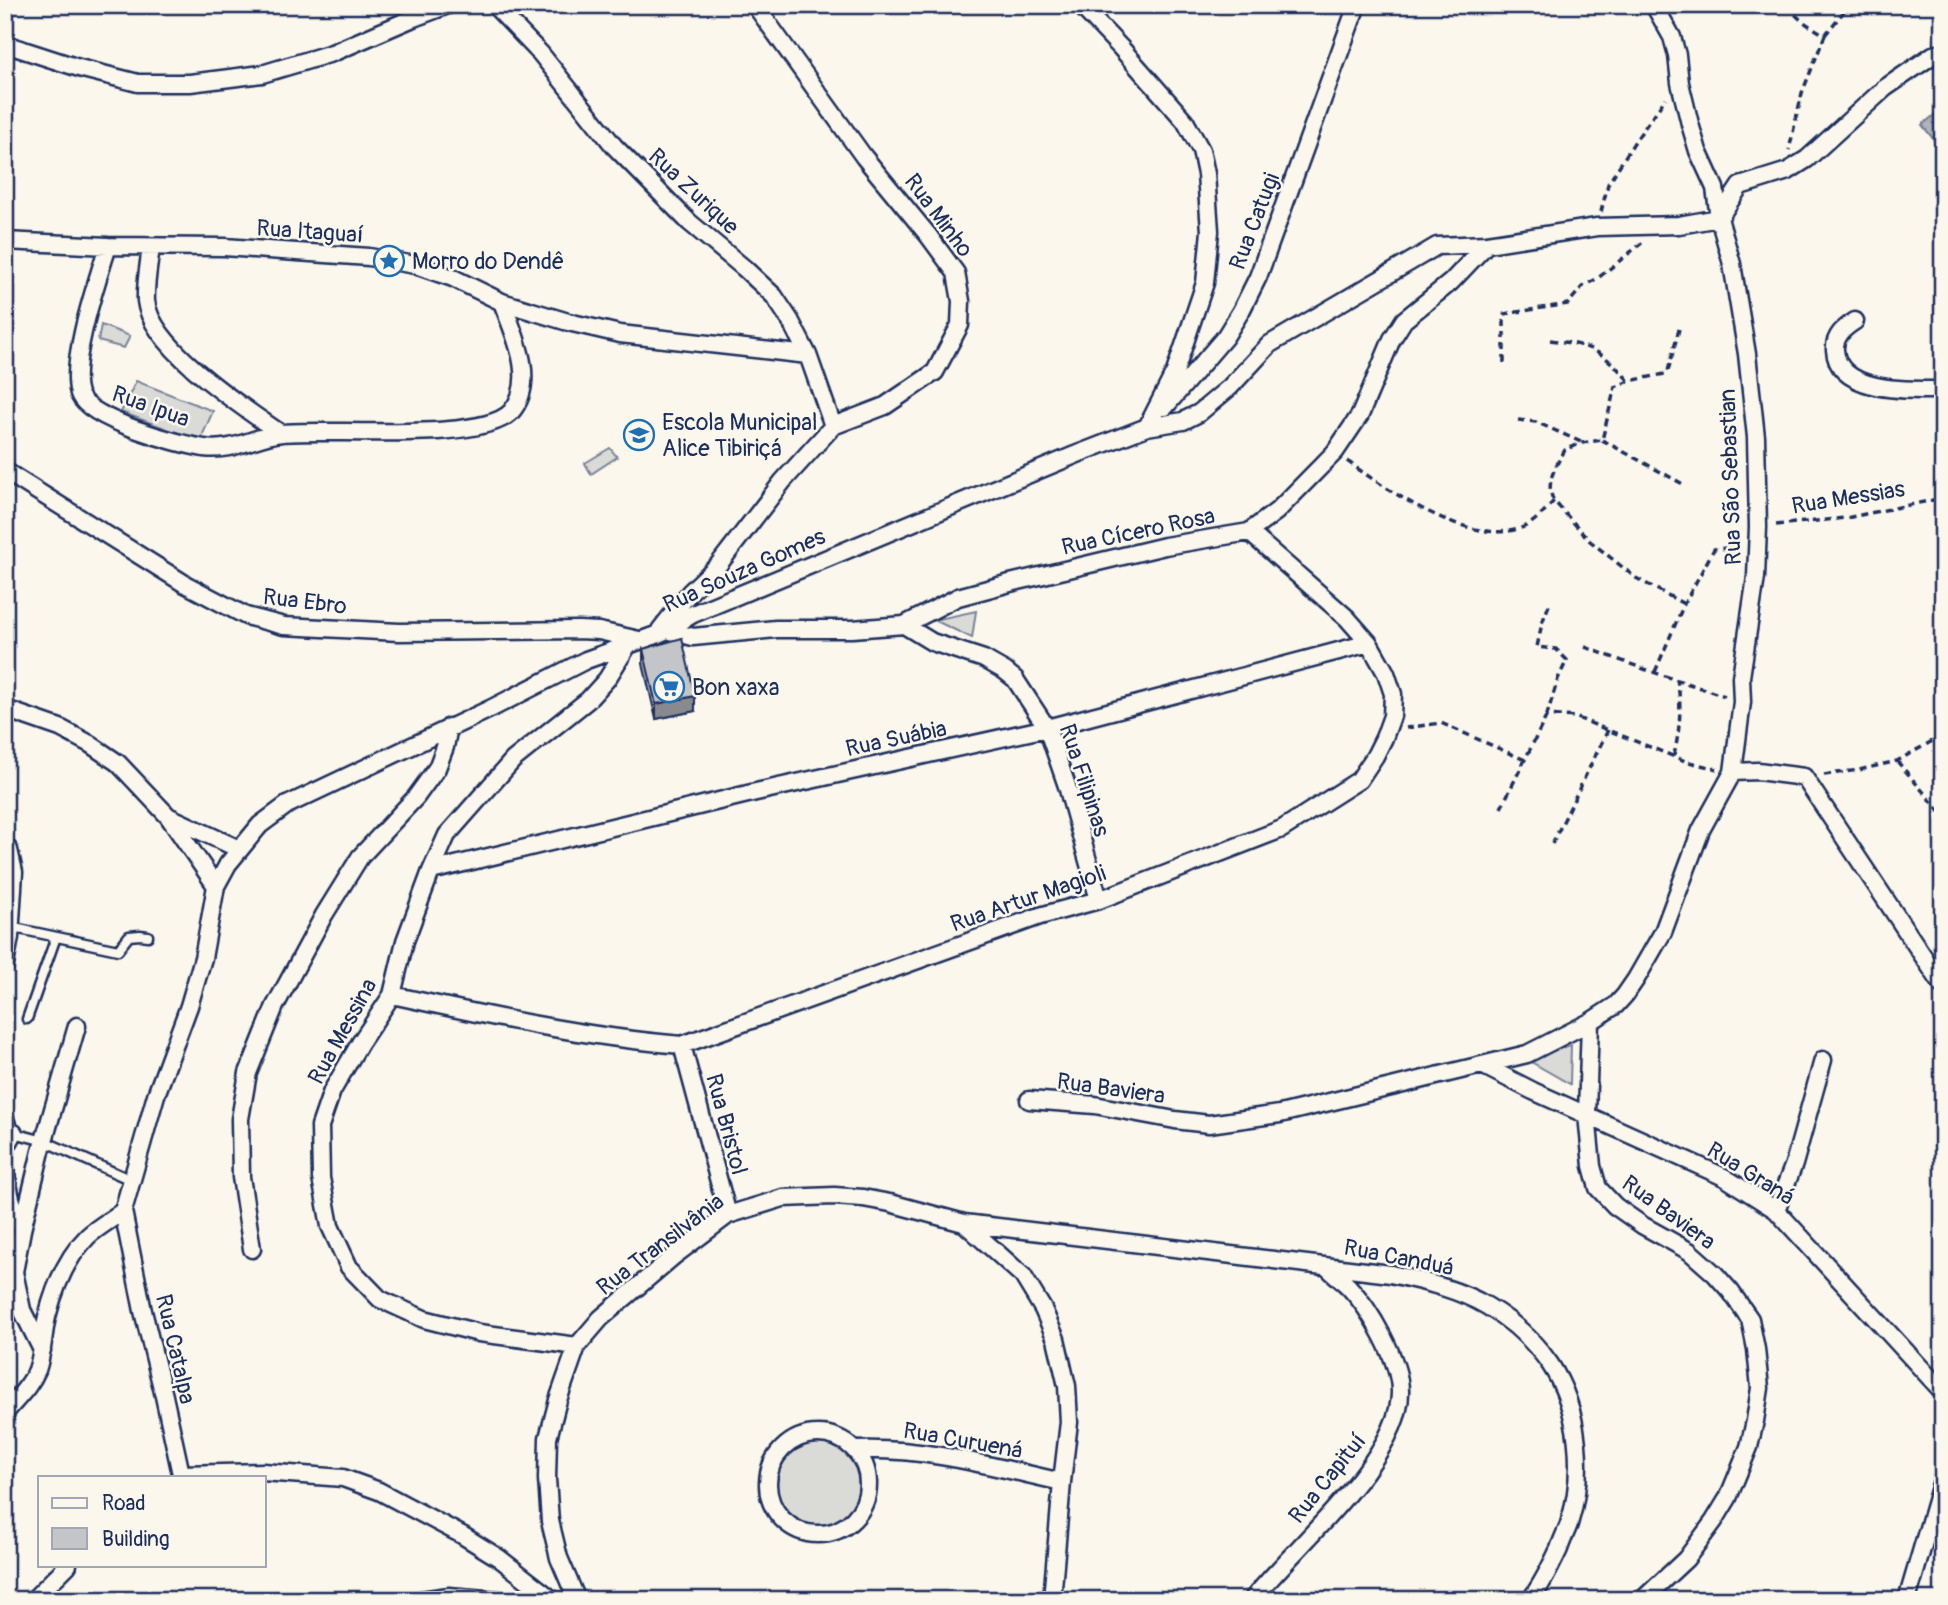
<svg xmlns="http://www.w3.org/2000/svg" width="1948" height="1605" viewBox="0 0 1948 1605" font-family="Pangolin,sans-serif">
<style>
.green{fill:#dadad7;stroke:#7a849a;stroke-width:2}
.water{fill:#afb3bb;stroke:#747e96;stroke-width:2}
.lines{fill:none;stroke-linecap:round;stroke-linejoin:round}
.service-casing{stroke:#1b2f5e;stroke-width:13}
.minor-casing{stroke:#1b2f5e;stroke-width:21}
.path{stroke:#1b2f5e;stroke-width:3.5;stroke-dasharray:7 5;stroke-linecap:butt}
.service{stroke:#fbf7ec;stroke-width:8}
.minor{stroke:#fbf7ec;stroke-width:16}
.wall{fill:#a8a9ad;stroke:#1b2f5e;stroke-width:2}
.shaded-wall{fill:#888a8d;stroke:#1b2f5e;stroke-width:2}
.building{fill:#c3c5c9;stroke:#1b2f5e;stroke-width:2}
.labels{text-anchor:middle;stroke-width:5;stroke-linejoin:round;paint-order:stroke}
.street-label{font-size:23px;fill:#1b2f5e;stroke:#fbf7ec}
.poi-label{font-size:23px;fill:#1b2f5e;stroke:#fbf7ec;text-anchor:start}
</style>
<rect width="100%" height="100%" fill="#fbf7ec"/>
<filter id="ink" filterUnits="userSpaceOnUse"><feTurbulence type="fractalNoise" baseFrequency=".0143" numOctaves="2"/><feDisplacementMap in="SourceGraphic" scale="14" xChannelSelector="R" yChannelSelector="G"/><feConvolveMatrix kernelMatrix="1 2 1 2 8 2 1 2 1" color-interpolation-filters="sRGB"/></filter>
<g filter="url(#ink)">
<path class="green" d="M101,325L130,336L124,348L98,341Z
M136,381L213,411L200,441L121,412Z
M610,448L617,457L591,474L585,463Z
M976,611L972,638L934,620Z
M1571,1045L1570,1084L1526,1059Z
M772 1485a45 45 0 1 1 90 0a45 45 0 1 1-90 0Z"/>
<path class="water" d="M1943,108V134L1935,141L1922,125Z"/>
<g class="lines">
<g class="service-casing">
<path id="service" d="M10,927L118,950L129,936L140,935L148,936
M27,1019L56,937
M5,1106L14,1133L44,1141L131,1180"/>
</g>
<g class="minor-casing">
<path id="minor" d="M494,5L541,54L614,146L689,222L744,268L774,296L790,320L808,355L833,426
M1080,5L1121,48L1185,121L1201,150L1206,174L1210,231L1205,283L1175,372L1147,427
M1654,5L1672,37L1677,55L1680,83L1690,124L1698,151L1715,188L1719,218
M5,44L79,68L138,83H190L262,74L332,53L411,19L448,5
M1719,218L1740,186L1788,171L1807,159L1885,88L1933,55L1943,52
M5,241L108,246L224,247L369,257L415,265L453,278L502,302L568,322L620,334L808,355
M108,246C98,278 67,367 80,396C91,420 178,444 204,448C234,452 255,436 282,433C328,428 482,443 511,412C538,381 514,334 502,302
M151,247C149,264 145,284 146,301C151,348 244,408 280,433
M1855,321C1844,328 1834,336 1835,350C1838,394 1912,390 1943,390
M1165,407L1225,337L1241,311L1258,277L1357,5
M5,471L185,584L246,616L284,626L399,632L579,630L599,631L639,640
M904,625L932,642L984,659L1005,671L1015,679L1047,728L1067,786L1099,900
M660,630L690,592L719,564L783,481L833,426L885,406L935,372L960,325L961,301L956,273L928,235L864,157L755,5
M667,630L693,637L776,629H852L904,625L958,597L1010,583L1165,546L1249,532L1277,511L1335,452L1360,415L1392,339L1404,320L1451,282L1487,244
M5,709L60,728L90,744L118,763L168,816L216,886
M1733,772L1758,771L1804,777L1943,986
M170,817L239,849
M5,845L9,850L14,872L10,937L5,965
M431,871L756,792L1047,728L1369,643
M392,995C488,1016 584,1037 682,1045L1040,916L1099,900L1282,829L1359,780L1375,756L1384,738L1392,716L1393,694L1386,673L1369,643L1347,618L1249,532
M1590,1022L1587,1115L1592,1166L1598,1188L1615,1206L1642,1225L1689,1251L1715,1274L1731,1292L1750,1319L1756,1349L1760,1388L1755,1421L1749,1447L1728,1498L1714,1521L1686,1559L1642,1600
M682,1045L728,1215
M1482,1065L1533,1091L1724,1177L1776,1210L1943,1392
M5,1149L14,1133
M5,1168L11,1199L22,1230
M1776,1210L1794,1164L1823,1060
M964,1223L1391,1274C1425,1282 1458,1289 1487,1306C1511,1320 1534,1341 1550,1364C1580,1409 1585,1473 1569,1524C1566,1532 1562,1540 1559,1549C1551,1566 1542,1585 1530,1600
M252,1249L241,1177L240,1119L248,1073L275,1006L324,915L360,857L416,797L437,768L445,747L449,727
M577,1346L479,1333L424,1319L380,1299L349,1267L330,1226L321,1178L320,1126L332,1091L360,1043L392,995L405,941L431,871L447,835L513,760L588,700L607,679L628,645
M42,1350L22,1310L14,1272L22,1230L41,1151L77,1026
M5,1413C16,1399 30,1387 37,1370C43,1353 43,1334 47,1317C54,1289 67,1257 88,1236C98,1227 112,1219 123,1211
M768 1484a50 50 0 1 1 100 0a50 50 0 1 1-100 0Z
M856,1450C926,1447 994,1467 1062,1482
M181,1474L164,1396L143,1311L123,1211L156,1095L189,1006L203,958L216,886L228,864L260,825L287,805L490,709L586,660L656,635L667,630L693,614L1075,455L1147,427L1183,421L1199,413L1230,387L1270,344L1437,246L1487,244L1597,227L1679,225L1719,218L1732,264L1747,354L1756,437L1758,527L1756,577L1741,677L1742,702L1733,772L1701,830L1663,932L1636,979L1625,995L1616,1005L1590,1022L1527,1054L1280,1114L1209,1124L1175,1120L1095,1105L1029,1100
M181,1474L263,1472L343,1478L379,1491L462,1535L499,1558L553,1600
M33,1600L68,1565
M421,1600L449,1596L498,1600
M577,1600L559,1558L550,1521L547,1479L548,1438L558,1400L577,1346L601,1318L675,1255L728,1215L783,1198L834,1196L863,1198L890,1203L964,1223L1023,1276L1043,1309L1056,1339L1067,1386L1069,1422L1062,1482L1052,1600
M1252,1600C1292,1549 1402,1457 1400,1391C1400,1361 1370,1309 1349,1287C1342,1280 1333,1273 1326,1266
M1907,1600L1943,1477"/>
</g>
<path class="path" d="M1788,5C1797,20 1810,26 1825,35L1802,93L1789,150
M1825,35L1849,5
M1601,212L1608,184L1635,141L1666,98
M1679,329L1668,371L1665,374L1629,381L1615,387L1602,440L1582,443L1565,450C1556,465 1544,484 1554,501L1590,541L1636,578L1684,604
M1550,340C1590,345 1602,350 1629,381
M1504,363V314L1568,304L1582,287L1598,278L1642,243
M1518,420L1536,422L1581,442
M1602,440L1683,484
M1347,461C1387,490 1470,547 1521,528C1534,524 1544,511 1554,501
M1776,525L1846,518L1943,498
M1549,605L1542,623L1537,647L1556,649L1567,660L1558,679L1547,715L1575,717L1685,761L1717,769
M1585,647L1644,669L1725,696
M1655,672L1684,604L1714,549L1740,547
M1406,728L1441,723L1525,760
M1675,755H1674C1680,729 1682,705 1677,679
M1897,761L1943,815
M1824,775L1859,770L1897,761L1943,735
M1501,808L1547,715
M1552,844L1608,730"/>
<use href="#service" class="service"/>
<use href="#minor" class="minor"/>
</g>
<path class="wall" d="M643,649L695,711L656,719L643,664Z"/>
<path class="shaded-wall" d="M695,696V711L656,719V704Z"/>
<path class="building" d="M682,638L695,696L656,704L643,649Z"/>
</g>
<defs>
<g id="sight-ring" transform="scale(1.575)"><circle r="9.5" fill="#fbf7ec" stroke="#1f6fb2" stroke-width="1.5"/><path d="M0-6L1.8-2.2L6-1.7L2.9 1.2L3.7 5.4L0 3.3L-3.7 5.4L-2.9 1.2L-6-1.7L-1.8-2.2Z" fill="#1f6fb2"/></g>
<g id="school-ring" transform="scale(1.575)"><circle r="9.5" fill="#fbf7ec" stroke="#1f6fb2" stroke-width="1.5"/><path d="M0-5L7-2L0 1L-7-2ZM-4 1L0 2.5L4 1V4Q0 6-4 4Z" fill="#1f6fb2"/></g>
<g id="supermarket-ring" transform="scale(1.575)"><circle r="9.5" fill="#fbf7ec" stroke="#1f6fb2" stroke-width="1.5"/><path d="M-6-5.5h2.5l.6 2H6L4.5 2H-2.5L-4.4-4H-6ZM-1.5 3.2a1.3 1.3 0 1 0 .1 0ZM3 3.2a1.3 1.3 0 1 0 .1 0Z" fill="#1f6fb2"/></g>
</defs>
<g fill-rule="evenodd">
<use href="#sight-ring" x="389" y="261"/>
<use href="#school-ring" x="639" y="435"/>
<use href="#supermarket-ring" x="669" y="687"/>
</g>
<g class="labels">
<g class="street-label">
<text transform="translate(694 191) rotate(43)" y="8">Rua Zurique</text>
<text transform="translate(939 215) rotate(53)" y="8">Rua Minho</text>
<text transform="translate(1254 221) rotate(-69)" y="8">Rua Catugi</text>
<text transform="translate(310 231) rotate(4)" y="8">Rua Itaguaí</text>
<text transform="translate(151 406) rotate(20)" y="8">Rua Ipua</text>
<text transform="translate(1730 477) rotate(-92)" y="8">Rua São Sebastian</text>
<text transform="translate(1848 497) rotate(-9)" y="8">Rua Messias</text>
<text transform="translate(1138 531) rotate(-12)" y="8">Rua Cícero Rosa</text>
<text transform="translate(744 570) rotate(-24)" y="8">Rua Souza Gomes</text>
<text transform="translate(305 601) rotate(7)" y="8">Rua Ebro</text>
<text transform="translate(896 738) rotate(-12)" y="8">Rua Suábia</text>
<text transform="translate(1085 780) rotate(72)" y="8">Rua Filipinas</text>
<text transform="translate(1028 898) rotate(-19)" y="8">Rua Artur Magioli</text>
<text transform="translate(342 1031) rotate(-61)" y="8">Rua Messina</text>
<text transform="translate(1111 1088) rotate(8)" y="8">Rua Baviera</text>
<text transform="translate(727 1124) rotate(75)" y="8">Rua Bristol</text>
<text transform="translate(1751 1173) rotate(32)" y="8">Rua Graná</text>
<text transform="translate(1669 1212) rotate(36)" y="8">Rua Baviera</text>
<text transform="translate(660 1244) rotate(-37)" y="8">Rua Transilvânia</text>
<text transform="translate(1399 1257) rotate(11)" y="8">Rua Canduá</text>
<text transform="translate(176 1349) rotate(77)" y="8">Rua Catalpa</text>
<text transform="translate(963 1440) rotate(10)" y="8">Rua Curuená</text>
<text transform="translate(1327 1478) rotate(-51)" y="8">Rua Capituí</text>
</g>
<g class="poi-label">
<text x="412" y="269">Morro do Dendê</text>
<text x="662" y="430">Escola Municipal<tspan x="662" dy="26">Alice Tibiriçá</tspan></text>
<text x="692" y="695">Bon xaxa</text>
</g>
</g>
<rect width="1948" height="1605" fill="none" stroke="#fbf7ec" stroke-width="28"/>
<rect x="14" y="14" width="1920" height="1577" fill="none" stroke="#1b2f5e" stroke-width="2.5" filter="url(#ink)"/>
<rect x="38" y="1476" width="228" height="91" fill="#fbf7ec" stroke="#a1a7b3" stroke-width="2"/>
<rect x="52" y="1498" width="35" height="10" fill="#fbf7ec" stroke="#a1a7b3" stroke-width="2"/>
<text x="102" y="1510" font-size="21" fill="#1b2f5e">Road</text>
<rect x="52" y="1528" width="35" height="21" fill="#c3c5c9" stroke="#a1a7b3" stroke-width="2"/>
<text x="102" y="1546" font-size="21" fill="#1b2f5e">Building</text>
</svg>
